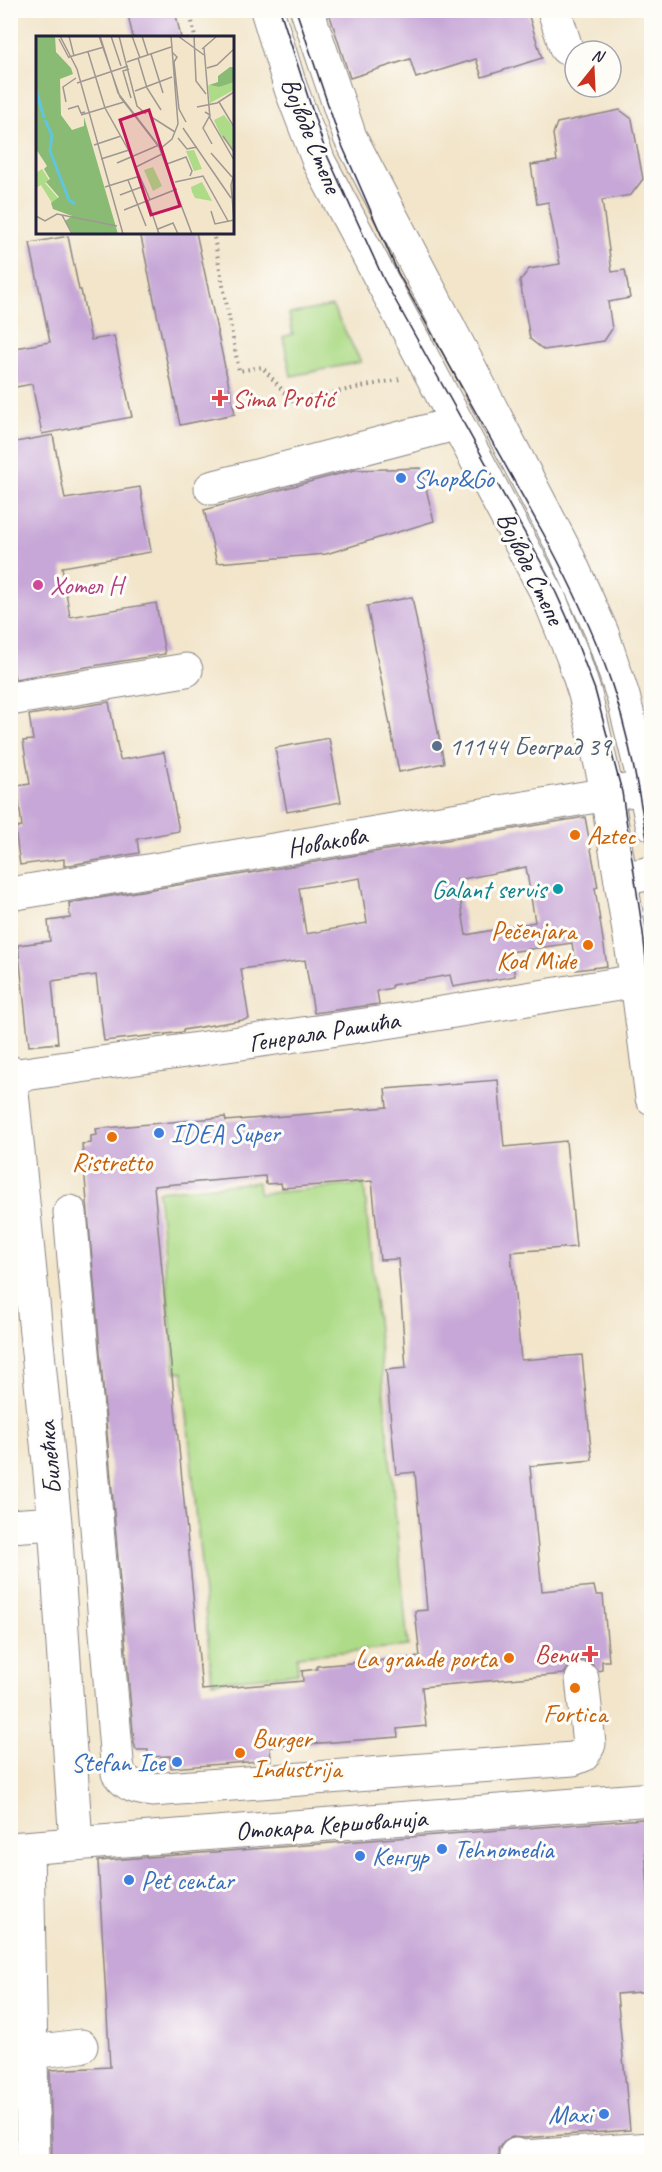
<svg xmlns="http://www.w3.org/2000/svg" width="662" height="2172" viewBox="0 0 662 2172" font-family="Caveat,sans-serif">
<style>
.green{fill:#addb87;stroke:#687e61;stroke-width:1.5}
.building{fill:#c7a7d7;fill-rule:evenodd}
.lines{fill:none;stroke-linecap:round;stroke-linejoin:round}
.minor-casing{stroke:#8a8482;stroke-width:35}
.major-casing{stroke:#8a8482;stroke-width:35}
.path{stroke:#8a8482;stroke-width:4;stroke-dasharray:1.5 4.5;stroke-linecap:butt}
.minor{stroke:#fff;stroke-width:33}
.major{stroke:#fff;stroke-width:33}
.tram{stroke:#22223b;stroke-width:1.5}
.health-dot{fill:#e0444e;stroke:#fdfcf7;stroke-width:2}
.shop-dot{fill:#3f7fe0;stroke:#fdfcf7;stroke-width:2}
.hotel-dot{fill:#d1479c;stroke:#fdfcf7;stroke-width:2}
.service-dot{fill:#5c6f8a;stroke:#fdfcf7;stroke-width:2}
.food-dot{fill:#e8710a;stroke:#fdfcf7;stroke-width:2}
.culture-dot{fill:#0f9aa8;stroke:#fdfcf7;stroke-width:2}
.labels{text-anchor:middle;stroke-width:6;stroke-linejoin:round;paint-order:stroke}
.street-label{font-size:26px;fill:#22223b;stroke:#fdfcf7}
.health-label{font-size:26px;fill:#be3a42;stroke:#fdfcf7;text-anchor:start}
.shop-label{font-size:26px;fill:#366cbe;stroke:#fdfcf7;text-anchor:start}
.hotel-label{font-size:26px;fill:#b23c85;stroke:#fdfcf7;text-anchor:start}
.service-label{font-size:26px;fill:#4e5e75;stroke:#fdfcf7;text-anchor:start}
.food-label{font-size:26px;fill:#c56008;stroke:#fdfcf7;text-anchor:start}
.culture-label{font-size:26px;fill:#0d838f;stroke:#fdfcf7;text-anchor:end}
.inset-river{fill:none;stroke:#60c6dd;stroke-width:3}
.inset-road{fill:none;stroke:#9f9791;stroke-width:1.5}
.view{fill:#c2185b;fill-opacity:0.15;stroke:#c2185b;stroke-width:3}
.inset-edge{fill:none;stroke:#22223b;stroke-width:3}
</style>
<rect width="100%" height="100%" fill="#fdfcf7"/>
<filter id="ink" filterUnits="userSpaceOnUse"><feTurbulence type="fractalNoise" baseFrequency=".0167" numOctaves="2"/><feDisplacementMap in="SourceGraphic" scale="12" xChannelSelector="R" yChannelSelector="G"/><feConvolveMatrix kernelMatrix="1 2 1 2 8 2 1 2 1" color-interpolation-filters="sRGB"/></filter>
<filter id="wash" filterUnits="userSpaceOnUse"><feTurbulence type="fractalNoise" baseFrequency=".008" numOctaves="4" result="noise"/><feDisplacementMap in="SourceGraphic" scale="24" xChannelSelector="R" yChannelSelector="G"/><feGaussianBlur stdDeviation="1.35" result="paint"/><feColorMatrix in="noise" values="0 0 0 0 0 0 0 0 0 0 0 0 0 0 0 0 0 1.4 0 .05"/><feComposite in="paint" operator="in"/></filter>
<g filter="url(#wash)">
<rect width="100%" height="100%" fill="#f2e5ca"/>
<path class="green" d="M332,306L361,362L291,376L283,337L293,334L289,314Z
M258,1182L259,1194L364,1184L408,1646L297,1656L298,1673L212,1682L183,1372H175L158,1191Z"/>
<g id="blocks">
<path class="building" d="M127,10H175L181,38H133Z
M328,10H527L542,58L482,77L476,59L416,78L410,59L350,78Z
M620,110L632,119L643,179L631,195L602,200L612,272L625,270L630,298L608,302L612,329L604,341L544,350L530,339L520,281L529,269L560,264L548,202L537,204L531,165L557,161L553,134L557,123Z
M140,232H196L235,414L180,425Z
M68,236L79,290H81L91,340L114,336L132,417L42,434L32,384L10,388V349L50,342L30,243Z
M53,435L65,499L140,487L151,552L62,567L70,617L156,603L165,654L15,679L10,656V443Z
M421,468L434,521L326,554L217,563L204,510L354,470Z
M412,597L444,763L399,772L367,606Z
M109,702L120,760L164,752L179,831L137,839L139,853L64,866V859L20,865L15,828L22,827L17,786L30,784L23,741L33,740L29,715Z
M329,738L341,802L287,812L275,748Z
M585,817L598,887L595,888L607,966L576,970L572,943L510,952L515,976L453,987L450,975L392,985V988L377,991L379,1004L314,1013L305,960L241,969L249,1019L183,1030V1032L104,1041L96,975L52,981L58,1043L29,1046L18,945L50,941L48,921L70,918L69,903ZM526,867L535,922L466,935L457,880ZM360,878L367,923L306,934L299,888Z
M498,1080L504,1147L566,1141L576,1247L511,1252L521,1360L582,1355L592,1460L530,1466L542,1591L594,1586L596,1595H603L609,1661H602V1670L598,1671L590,1662L581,1660L571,1664L564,1674L422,1687L426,1726L397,1729L398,1737L270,1747L271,1760L171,1768L170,1756L148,1757V1750H136L134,1743L82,1144L91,1143V1136L97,1135L96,1129L225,1117L226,1121L387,1107L385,1089ZM265,1176L266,1184L281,1183L282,1188L372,1181L380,1260L398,1259L406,1368L386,1370L396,1474L415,1472L427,1610L415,1611L420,1657L317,1666V1669L302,1671L303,1681L202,1690L154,1186Z
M643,1819L651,1930V1991L617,1994L630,2130L524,2138L512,2137L504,2141L498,2149L499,2162H52L50,2070L110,2067L98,1861Z"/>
</g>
</g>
<g filter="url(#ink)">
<use href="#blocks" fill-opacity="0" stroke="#8a8482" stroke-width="1.5"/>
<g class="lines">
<g class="minor-casing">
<path id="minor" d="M554,10L566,48
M211,488L443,427L455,420
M10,699L186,670
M621,879L652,873
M10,894L644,788
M10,1072L55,1523L76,1844
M11,1076L393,1021L637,981
M70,1212L118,1773C127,1786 137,1788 152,1790L573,1759L583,1755L589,1744L582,1679
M10,1526L55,1523
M27,1848L33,2162
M10,1849L652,1799
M32,2052L81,2046
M516,2155L522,2157L652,2149"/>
</g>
<g class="major-casing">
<path id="major" d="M267,10L291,89L319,162L548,595L573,657L585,694L605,782L637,981L652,1098
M307,10L350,137L566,553L602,633L623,696L642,774L652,824"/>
</g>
<path class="path" d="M190,10L195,38
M213,232L239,371L262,367L292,401L400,379"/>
<use href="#minor" class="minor"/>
<use href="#major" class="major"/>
<path class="tram" d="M280,10L326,153L384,280L547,573L567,617L595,690L622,792L643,933L652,1012
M296,10L341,143L398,273L547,540C571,585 593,631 610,679C631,740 641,805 652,868"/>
</g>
</g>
<g class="health-dot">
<path d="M217 389h6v6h6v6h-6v6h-6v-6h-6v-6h6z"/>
<path d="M587 1645h6v6h6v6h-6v6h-6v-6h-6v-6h6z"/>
</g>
<g class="shop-dot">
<circle cx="401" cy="478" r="6"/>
<circle cx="159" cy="1133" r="6"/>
<circle cx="177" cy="1762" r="6"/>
<circle cx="442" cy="1849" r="6"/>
<circle cx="360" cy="1856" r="6"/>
<circle cx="129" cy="1880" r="6"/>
<circle cx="604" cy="2114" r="6"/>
</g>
<circle class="hotel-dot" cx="38" cy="585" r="6"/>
<circle class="service-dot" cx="437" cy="746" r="6"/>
<g class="food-dot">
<circle cx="575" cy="835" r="6"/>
<circle cx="588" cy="945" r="6"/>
<circle cx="112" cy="1137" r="6"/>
<circle cx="509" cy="1658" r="6"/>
<circle cx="575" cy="1688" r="6"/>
<circle cx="240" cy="1753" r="6"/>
</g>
<circle class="culture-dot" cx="558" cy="889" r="6"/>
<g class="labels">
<g class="street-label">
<text transform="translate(312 135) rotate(68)" y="9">Војводе Степе</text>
<text transform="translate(531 568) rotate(64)" y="9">Војводе Степе</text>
<text transform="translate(327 841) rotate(-10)" y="9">Новакова</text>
<text transform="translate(324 1031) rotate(-9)" y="9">Генерала Рашића</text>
<text transform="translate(49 1458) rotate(-95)" y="9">Билећка</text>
<text transform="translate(331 1824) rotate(-4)" y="9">Отокара Кершованија</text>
</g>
<g class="health-label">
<text x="232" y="407">Sima Protić</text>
<text x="578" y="1663" text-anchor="end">Benu</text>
</g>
<g class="shop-label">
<text x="413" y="487">Shop&amp;Go</text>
<text x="171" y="1142">IDEA Super</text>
<text x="165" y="1771" text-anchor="end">Stefan Ice</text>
<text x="454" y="1858">Tehnomedia</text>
<text x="372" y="1865">Кенгур</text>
<text x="141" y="1889">Pet centar</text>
<text x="592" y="2123" text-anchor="end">Maxi</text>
</g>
<g class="hotel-label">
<text x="50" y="594">Хотел Н</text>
</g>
<g class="service-label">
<text x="449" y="755">11144 Београд 39</text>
</g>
<g class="food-label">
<text x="587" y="844">Aztec</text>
<text x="576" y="939" text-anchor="end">Pečenjara<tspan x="576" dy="30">Kod Mide</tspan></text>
<text x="112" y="1171" text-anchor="middle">Ristretto</text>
<text x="497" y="1667" text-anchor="end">La grande porta</text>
<text x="575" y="1722" text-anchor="middle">Fortica</text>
<text x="252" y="1747">Burger<tspan x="252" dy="30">Industrija</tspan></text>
</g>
<g class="culture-label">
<text x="546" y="898">Galant servis</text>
</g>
</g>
<g transform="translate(36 36)">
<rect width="198" height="198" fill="#f2e5ca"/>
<path d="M192,46H198V54L174,67L172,49L183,51ZM188,79L198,92V114L185,100L178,84ZM158,114L166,133L158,135L150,115ZM117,131L126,150L117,155L108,134ZM6,133L13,144L9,147L22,162L16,167L5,149L0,152V137ZM166,146L176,165L159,162L156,156L155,151Z" fill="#addb87"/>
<path d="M0,0H19L20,16L35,32L37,38L24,43L25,79L36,94L48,90V81L82,198H37L29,185L36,180L17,173L15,167L23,161L10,146L14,143L8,133L11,130L0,113ZM194,31H198V46L183,51L173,49L182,46V40Z" fill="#8abb74"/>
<path class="inset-river" d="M0,54L8,82M9,84L16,99L14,115L33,164L39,168"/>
<path class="inset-road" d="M24,0L41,33L87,198M33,0L38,20M63,0L84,61L123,111L156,198M64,0L82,57L123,110L156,198M75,0L85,30M83,0L101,70L110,78M96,0L104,22M106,0L112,19M142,0L168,19M158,0L160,45L170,58M23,3L33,22M168,12L174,82L198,124M166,13L181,0M52,16L69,72L93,115L114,164M136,16L141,21L138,26L143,73L150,86M115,18L127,57M33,21L68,11M102,22L111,52L125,74M91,26L135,11M171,32L181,29L198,13M93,33L87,35L95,62M41,47L92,30M99,55L136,41M30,66L27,51L40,42M183,66L198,91M161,71L181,67L198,56M32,73L42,70L45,77L49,76M169,76L174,79L167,92L176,108M45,79L88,66M117,82L139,96M147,92L195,162M187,100L198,116M142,102L151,113L161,111M58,109L85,100M124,113L136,103L142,88L135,0M175,117L196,141M65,123L93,114M81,127L123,109M131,128L150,121L156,135L154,140M100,131L126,118M198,138L195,149L198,184M92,144L110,190M139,146L167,140L192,185M69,151L104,140M84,159L108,150M112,165L123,198M88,174L141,153M175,175L179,188L198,184M26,179L36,198M0,180L9,185L21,178L81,190M122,193L137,187L142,198"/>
<path class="view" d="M113,74L144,170L115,179L84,84Z"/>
<rect width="198" height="198" class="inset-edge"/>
</g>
<rect width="662" height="2172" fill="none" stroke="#fdfcf7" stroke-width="36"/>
<g transform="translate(593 69) rotate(18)"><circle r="28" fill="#fdfcf7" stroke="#a5a5ac" stroke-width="1.5"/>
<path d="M0-4.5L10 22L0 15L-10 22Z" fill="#c8321e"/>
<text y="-9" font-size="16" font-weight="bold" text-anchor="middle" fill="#22223b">N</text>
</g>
</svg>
